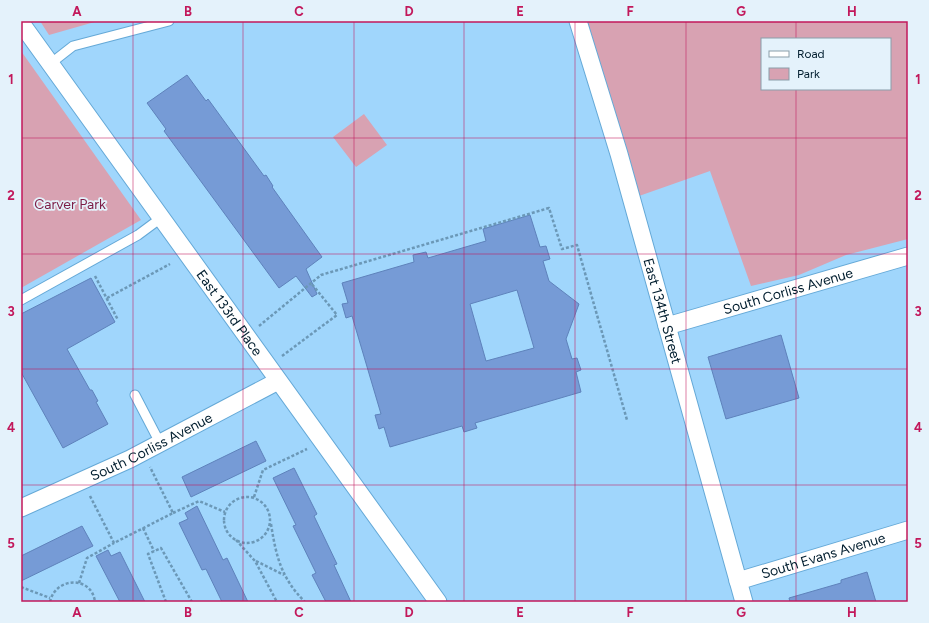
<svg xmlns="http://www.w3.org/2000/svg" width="929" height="623" viewBox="0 0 929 623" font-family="Figtree,sans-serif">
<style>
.green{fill:#d8a2b2;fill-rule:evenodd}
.building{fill:#769bd6;stroke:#5e82bb;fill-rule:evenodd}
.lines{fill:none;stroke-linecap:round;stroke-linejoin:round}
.service-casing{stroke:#65a9d7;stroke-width:11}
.minor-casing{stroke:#65a9d7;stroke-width:19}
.path{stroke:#6b98b7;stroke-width:2.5;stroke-dasharray:3 2;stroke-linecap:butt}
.service{stroke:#fff;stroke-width:9}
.minor{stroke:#fff;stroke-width:17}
.grid{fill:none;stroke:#c2185b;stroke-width:1;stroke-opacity:0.55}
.labels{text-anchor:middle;stroke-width:3.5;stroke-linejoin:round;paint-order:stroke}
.park-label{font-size:14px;fill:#7d1d46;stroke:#e4f2fb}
.street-label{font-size:14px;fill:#011d2e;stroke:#e4f2fb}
.neatline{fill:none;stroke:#c2185b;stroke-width:1.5}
.grid-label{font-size:13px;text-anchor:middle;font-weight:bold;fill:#c2185b}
</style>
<rect width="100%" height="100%" fill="#a0d6fc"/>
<path class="green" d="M40,21H98L49,35Z
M585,21H908V239L846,255L799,275L751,286L710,171L639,196ZM762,39H890V89H762Z
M21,51L141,220L21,288Z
M364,114L387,145L356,167L333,137Z"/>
<path class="building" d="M187,75L206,101L208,99L264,176L266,175L273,186L272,187L322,257L306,269L317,294L312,297L296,276L279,288L164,131L166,129L147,103Z
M530,215L540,247L546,246L550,259L543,261L549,281L579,304L566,339L572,359L577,358L581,370L576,372L581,392L475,423L477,428L464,432L462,426L390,447L384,427L379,429L375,415L381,414L352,316L346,318L342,304L348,303L342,283L414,262L413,255L426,252L428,258L486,241L483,229ZM517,290L534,348L486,361L470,304Z
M91,278L115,322L67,349L90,390H92L98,401L96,402L108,424L63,448L21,372V314Z
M781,335L799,398L726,419L708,357Z
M256,441L266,461L191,497L182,477Z
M294,468L317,514L314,516L337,564L334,565L351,602H326L312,575L316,573L293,526L296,525L273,478Z
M197,506L223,560L227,558L248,602H222L206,569L202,570L179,523L188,519L185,513Z
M82,526L93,546L21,581V556Z
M108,550L111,556L120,552L145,602H120L96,556Z
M867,572L876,602H790L789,598L841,583V580Z"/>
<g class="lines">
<g class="service-casing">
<path id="service" d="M50,64L73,46L169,21
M21,300L138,235L161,218
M135,395L160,443"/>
</g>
<g class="minor-casing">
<g id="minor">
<path id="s1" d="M578,21L619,154L744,602"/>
<path id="s2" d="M21,23L438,602"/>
<path id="s3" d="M667,326L908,256"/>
<path id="s4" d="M21,508L130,459L278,381"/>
<path id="s5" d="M738,581L908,530"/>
</g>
</g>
<path class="path" d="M95,276L118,320
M107,298L170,264
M259,326L321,275L549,208L562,249L577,245L627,420
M282,356L337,315L311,283
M90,496L114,543L173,513L150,467
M224 520a23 23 0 1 1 46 0a23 23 0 1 1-46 0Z
M254,497L263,470L307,449
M173,513L199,501L225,512
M271,524C276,556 281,578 305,602
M143,528L154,551
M236,540L255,561L277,602
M256,561L284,575
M79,583L87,558L114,543
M21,587L50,598
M50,602C55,577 92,575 95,602
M166,602L148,554L161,548L192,602"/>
<use href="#service" class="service"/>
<use href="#minor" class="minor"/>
</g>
<path class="grid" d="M133,21V602M243,21V602M354,21V602M464,21V602M575,21V602M686,21V602M796,21V39M796,89V602M21,138H908M21,254H908M21,369H908M21,485H908"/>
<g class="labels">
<g class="park-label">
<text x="70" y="209">Carver Park</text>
</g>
<g class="street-label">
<text dy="5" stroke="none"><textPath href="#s3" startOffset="126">South Corliss Avenue</textPath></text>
<text dy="5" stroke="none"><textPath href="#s1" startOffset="302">East 134th Street</textPath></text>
<text dy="5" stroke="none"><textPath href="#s2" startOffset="357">East 133rd Place</textPath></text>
<text dy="5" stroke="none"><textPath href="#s4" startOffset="144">South Corliss Avenue</textPath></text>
<text dy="5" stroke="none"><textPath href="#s5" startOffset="89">South Evans Avenue</textPath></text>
</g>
</g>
<rect width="929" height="623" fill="none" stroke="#e4f2fb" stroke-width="44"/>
<rect x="761" y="38" width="130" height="52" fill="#e4f2fb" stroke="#899da9"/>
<rect x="769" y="51" width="20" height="6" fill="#ffffff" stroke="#899da9"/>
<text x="797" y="58" font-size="12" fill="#011d2e">Road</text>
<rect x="769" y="68" width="20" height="12" fill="#d8a2b2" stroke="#899da9"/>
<text x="797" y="78" font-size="12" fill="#011d2e">Park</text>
<rect x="22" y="22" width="885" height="579" class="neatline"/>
<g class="grid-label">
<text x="77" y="16">A</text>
<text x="188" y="16">B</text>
<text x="299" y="16">C</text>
<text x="409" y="16">D</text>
<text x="520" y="16">E</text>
<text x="630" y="16">F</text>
<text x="741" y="16">G</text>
<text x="852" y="16">H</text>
<text x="11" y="84">1</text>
<text x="918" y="84">1</text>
<text x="11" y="200">2</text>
<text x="918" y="200">2</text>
<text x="11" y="316">3</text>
<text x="918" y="316">3</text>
<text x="11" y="432">4</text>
<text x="918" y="432">4</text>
<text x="11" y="548">5</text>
<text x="918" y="548">5</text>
<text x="77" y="617">A</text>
<text x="188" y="617">B</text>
<text x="299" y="617">C</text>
<text x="409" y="617">D</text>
<text x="520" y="617">E</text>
<text x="630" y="617">F</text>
<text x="741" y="617">G</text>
<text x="852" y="617">H</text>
</g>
</svg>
